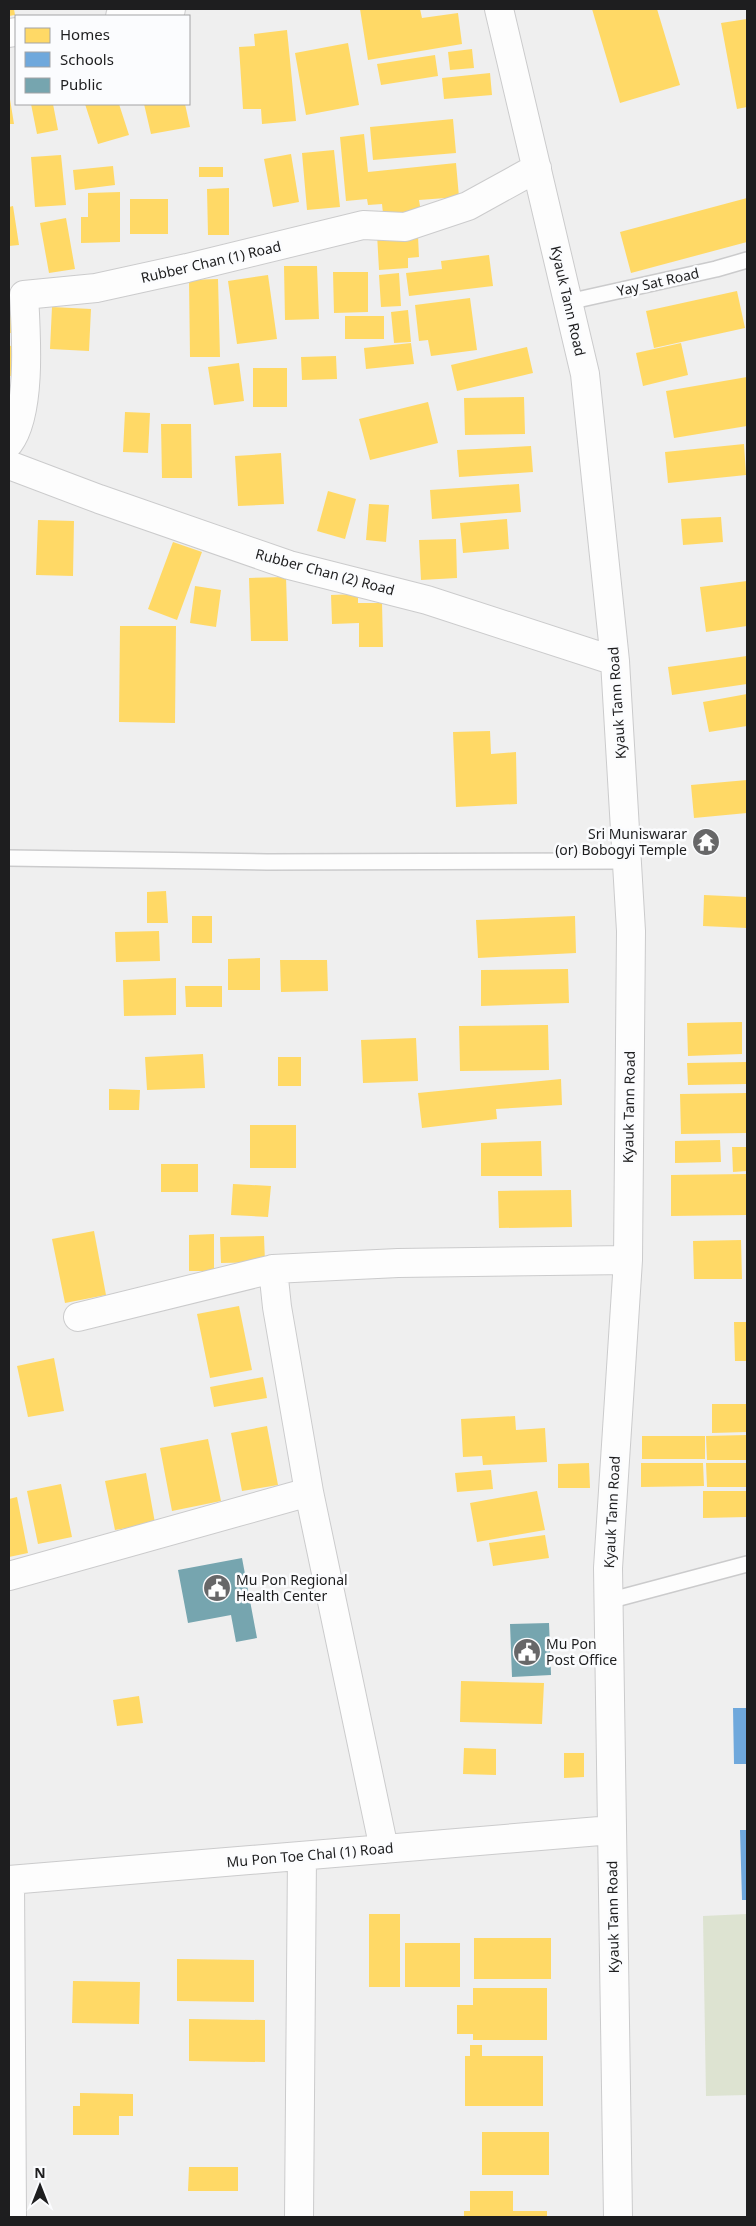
<svg xmlns="http://www.w3.org/2000/svg" width="756" height="2226" viewBox="0 0 756 2226" font-family="'Noto Sans',sans-serif">
<style>
.green{fill:#dde3d1}
.homes{fill:#ffd966}
.schools{fill:#6fa8dc}
.public{fill:#76a5af}
.lines{fill:none;stroke-linecap:round;stroke-linejoin:round}
.service-casing{stroke:#cbcbcc;stroke-width:18}
.minor-casing{stroke:#cbcbcc;stroke-width:30}
.service{stroke:#fdfdfd;stroke-width:15}
.minor{stroke:#fdfdfd;stroke-width:28}
.labels{text-anchor:middle;stroke-width:5;stroke-linejoin:round;paint-order:stroke}
.street-label{font-size:14px;fill:#1e1e1f;stroke:#fbfcfe}
.poi-label{font-size:14px;fill:#1e1e1f;stroke:#fbfcfe;text-anchor:start}
</style>
<rect width="100%" height="100%" fill="#efefef"/>
<path class="green" d="M747,1914V2095L706,2096L703,1916Z"/>
<path class="homes" d="M9,9H14L15,15L9,16Z
M360,9H420L422,18L458,13L462,44L368,60Z
M592,9H657L680,85L620,103Z
M747,19V107L737,109L721,23Z
M287,30L296,121L262,124L261,109H243L239,47L255,46L254,34Z
M348,43L359,105L306,115L295,53Z
M472,49L474,68L450,70L448,52Z
M435,55L438,76L381,85L377,64Z
M490,73L492,95L444,99L442,78Z
M9,93L14,124H9Z
M31,104H53L58,130L37,134Z
M85,104H119L129,135L98,144Z
M144,104H185L190,127L151,134Z
M453,119L456,153L373,160L370,127Z
M364,134L368,172L456,163L459,197L419,200L422,218L384,223L382,204L368,205L367,199L346,201L340,137Z
M334,150L340,207L307,210L302,153Z
M291,154L299,202L273,207L264,159Z
M61,155L66,205L35,207L31,157Z
M113,166L115,185L75,190L73,170Z
M199,167H223V177H199Z
M229,188V235H208L207,189Z
M120,192V242L81,243V217H88V193Z
M747,198V242L631,273L620,232Z
M130,199H168V234H130Z
M13,206L19,245L9,246V207Z
M66,218L75,269L49,273L40,223Z
M377,234L418,236L419,257L408,258V268L379,270Z
M489,255L493,286L409,296L406,273L442,269L441,261Z
M284,266H317L319,319L285,320Z
M333,272H368V312L334,313Z
M399,273L401,306L381,307L379,275Z
M268,275L277,339L237,344L228,281Z
M218,279L220,357H190L189,280Z
M737,291L745,328L654,348L646,311Z
M470,298L477,350L431,356L428,340L419,341L415,305Z
M52,307L91,309L89,351L50,349Z
M408,310L411,342L394,343L391,312Z
M9,313H13L11,333H9Z
M345,316H384V339H345Z
M411,343L414,364L366,369L364,348Z
M681,343L688,375L643,386L636,353Z
M22,345V376H9V346Z
M527,347L533,373L457,391L451,365Z
M336,356L337,379L302,380L301,357Z
M239,363L244,401L214,405L208,367Z
M253,368H287V407H253Z
M747,377V426L674,438L666,391Z
M524,397L525,434L465,435L464,398Z
M428,402L438,443L370,460L359,419Z
M125,412L150,413L148,453L123,452Z
M161,424H191L192,478H162Z
M744,444L746,475L668,483L665,452Z
M531,446L533,472L459,477L457,450Z
M281,453L284,504L238,506L235,456Z
M519,484L521,512L432,519L430,490Z
M328,491L356,499L345,539L317,531Z
M369,504L389,505L386,542L366,540Z
M721,517L723,542L683,545L681,519Z
M507,519L509,549L463,553L460,523Z
M38,520L74,521L73,576L36,575Z
M456,539L457,578L421,580L419,540Z
M173,542L202,552L177,620L148,609Z
M286,577L288,641H251L249,578Z
M747,581V626L706,632L700,587Z
M195,586L221,590L216,627L190,623Z
M358,594V603H382L383,647H359V623L332,624L331,595Z
M120,626H176L175,723L119,722Z
M747,656V684L672,695L668,667Z
M747,694V726L709,732L703,702Z
M490,731L491,754L516,752L517,804L456,807L453,732Z
M747,780V813L694,818L691,785Z
M166,891L168,923H147V892Z
M704,895L747,897V928L703,926Z
M192,916H212V943H192Z
M575,916L576,953L478,958L476,920Z
M159,931L160,961L116,962L115,932Z
M260,958V990H228V959Z
M280,960H327L328,991L281,992Z
M568,969L569,1003L481,1006V970Z
M176,978V1015L124,1016L123,980Z
M185,986H222V1007H186Z
M742,1022V1054L688,1056L687,1023Z
M548,1025L549,1070L460,1071L459,1026Z
M416,1038L418,1081L363,1083L361,1040Z
M203,1054L205,1088L147,1090L145,1057Z
M278,1057H301V1086H278Z
M747,1062V1084L688,1085L687,1063Z
M561,1079L562,1105L496,1109L497,1119L422,1128L418,1093Z
M109,1089L140,1090L139,1110H109Z
M747,1093V1133L681,1134L680,1094Z
M250,1125H296V1168H250Z
M720,1140L721,1162L675,1163V1141Z
M541,1141L542,1176H481V1143Z
M732,1147H747V1171L733,1172Z
M161,1164H198V1192H161Z
M747,1174V1215L671,1216V1175Z
M233,1184L271,1186L268,1217L231,1215Z
M571,1190L572,1227L499,1228L498,1191Z
M94,1231L106,1295L65,1303L52,1239Z
M214,1234V1271H189V1235Z
M264,1236L265,1262L221,1263L220,1237Z
M741,1240L742,1279H694L693,1241Z
M239,1306L252,1370L210,1378L197,1314Z
M734,1322H747V1361H735Z
M54,1358L64,1411L28,1417L17,1366Z
M263,1377L267,1398L214,1407L210,1387Z
M712,1404H747V1432L712,1433Z
M515,1416L516,1430L545,1428L547,1462L483,1465L482,1456L463,1457L461,1419Z
M267,1426L278,1485L242,1491L231,1433Z
M747,1435V1460H707L706,1436Z
M642,1436H705V1459H642Z
M208,1439L221,1501L172,1511L160,1448Z
M589,1463L590,1488H558V1464Z
M641,1463H703L704,1486L641,1487Z
M706,1463H747V1487H707Z
M491,1470L493,1489L457,1492L455,1473Z
M146,1473L155,1523L115,1530L105,1481Z
M61,1484L72,1537L38,1544L27,1491Z
M537,1491L545,1530L477,1542L470,1503Z
M703,1491H747V1517L703,1518Z
M17,1497L28,1553L9,1557V1499Z
M545,1535L549,1558L493,1566L489,1543Z
M461,1681L544,1683L542,1724L460,1722Z
M139,1696L143,1723L117,1726L113,1700Z
M464,1748L496,1749V1775L463,1774Z
M564,1753H584V1777L564,1778Z
M369,1914H400V1987H369Z
M474,1938H551V1979H474Z
M405,1943H460V1987H405Z
M177,1959L254,1960V2002L177,2001Z
M73,1981L140,1982L139,2024L72,2023Z
M473,1988H547V2040H473V2034H457V2005H473Z
M189,2019L265,2020V2062L189,2061Z
M470,2045H482V2056H543V2106H465V2056H470Z
M80,2093L133,2094V2116H119V2135H73V2106H80Z
M482,2132H549V2175H482Z
M189,2167H238V2191H188Z
M470,2191H513V2211H547V2217H464V2211H470Z"/>
<path class="schools" d="M733,1708H747V1764H734Z
M740,1830H747V1900H742Z"/>
<path class="public" d="M242,1558L257,1638L236,1642L231,1615L188,1623L178,1570Z
M549,1623L551,1675L512,1677L510,1624Z"/>
<g class="lines">
<g class="service-casing">
<path id="service" d="M568,302L716,269L747,260
M9,858L267,862L626,861
M608,1601L747,1564"/>
</g>
<g class="minor-casing">
<path id="minor" d="M499,9L585,374L615,661L631,931L628,1260L608,1568L618,2217
M120,16L171,9
M9,33L16,32
M9,443C32,413 26,332 24,295L96,288L187,268L363,225L405,227L468,206L537,168
M9,465L99,499L289,565L427,600L615,661
M273,1269L277,1307L309,1492
M78,1317L273,1269L398,1263L628,1260
M9,1576L309,1492L384,1849
M9,1880L612,1830
M10,1880L12,2217
M299,2217L302,1856"/>
</g>
<use href="#service" class="service"/>
<use href="#minor" class="minor"/>
</g>
<defs>
<g id="temple-disc" transform="scale(1.4375)"><circle r="9.5" fill="#676768" stroke="#fbfcfe"/><path d="M0-6L5-2H3V0L6.5 2.5H4V6H1.5V3h-3V6H-4V2.5H-6.5L-3 0V-2H-5Z" fill="#fff"/></g>
<g id="civic-disc" transform="scale(1.4375)"><circle r="9.5" fill="#676768" stroke="#fbfcfe"/><path d="M-.6-6.5H3V-4.5H.6V-3L4-1V1h2V6H-6V1h2V-1L-.6-3ZM-1.2 2.5V6h2.4V2.5Z" fill="#fff"/></g>
</defs>
<g fill-rule="evenodd">
<use href="#temple-disc" x="706" y="842"/>
<use href="#civic-disc" x="217" y="1588"/>
<use href="#civic-disc" x="527" y="1652"/>
</g>
<g class="labels">
<g class="street-label">
<text transform="translate(211 262) rotate(-13)" y="5">Rubber Chan (1) Road</text>
<text transform="translate(658 282) rotate(-13)" y="5">Yay Sat Road</text>
<text transform="translate(568 301) rotate(77)" y="5">Kyauk Tann Road</text>
<text transform="translate(325 572) rotate(15)" y="5">Rubber Chan (2) Road</text>
<text transform="translate(617 703) rotate(-94)" y="5">Kyauk Tann Road</text>
<text transform="translate(629 1107) rotate(-89)" y="5">Kyauk Tann Road</text>
<text transform="translate(612 1512) rotate(-87)" y="5">Kyauk Tann Road</text>
<text transform="translate(310 1855) rotate(-5)" y="5">Mu Pon Toe Chal (1) Road</text>
<text transform="translate(613 1917) rotate(-91)" y="5">Kyauk Tann Road</text>
</g>
<g class="poi-label">
<text x="687" y="839" text-anchor="end">Sri Muniswarar<tspan x="687" dy="16">(or) Bobogyi Temple</tspan></text>
<text x="236" y="1585">Mu Pon Regional<tspan x="236" dy="16">Health Center</tspan></text>
<text x="546" y="1649">Mu Pon<tspan x="546" dy="16">Post Office</tspan></text>
</g>
</g>
<rect width="756" height="2226" fill="none" stroke="#1e1e1f" stroke-width="20"/>
<rect x="15" y="15" width="175" height="90" fill="#fbfcfe" stroke="#a3a3a5"/>
<rect x="25" y="28" width="25" height="15" fill="#ffd966" stroke="#a3a3a5"/>
<text x="60" y="40" font-size="15" fill="#1e1e1f">Homes</text>
<rect x="25" y="52" width="25" height="15" fill="#6fa8dc" stroke="#a3a3a5"/>
<text x="60" y="65" font-size="15" fill="#1e1e1f">Schools</text>
<rect x="25" y="78" width="25" height="15" fill="#76a5af" stroke="#a3a3a5"/>
<text x="60" y="90" font-size="15" fill="#1e1e1f">Public</text>
<g transform="translate(40 2186)" stroke="#fbfcfe" stroke-width="4" paint-order="stroke">
<path d="M0-4L9 19L0 12L-9 19Z" fill="#1e1e1f"/>
<text y="-8" font-size="14" font-weight="bold" text-anchor="middle" fill="#1e1e1f">N</text>
</g>
</svg>
